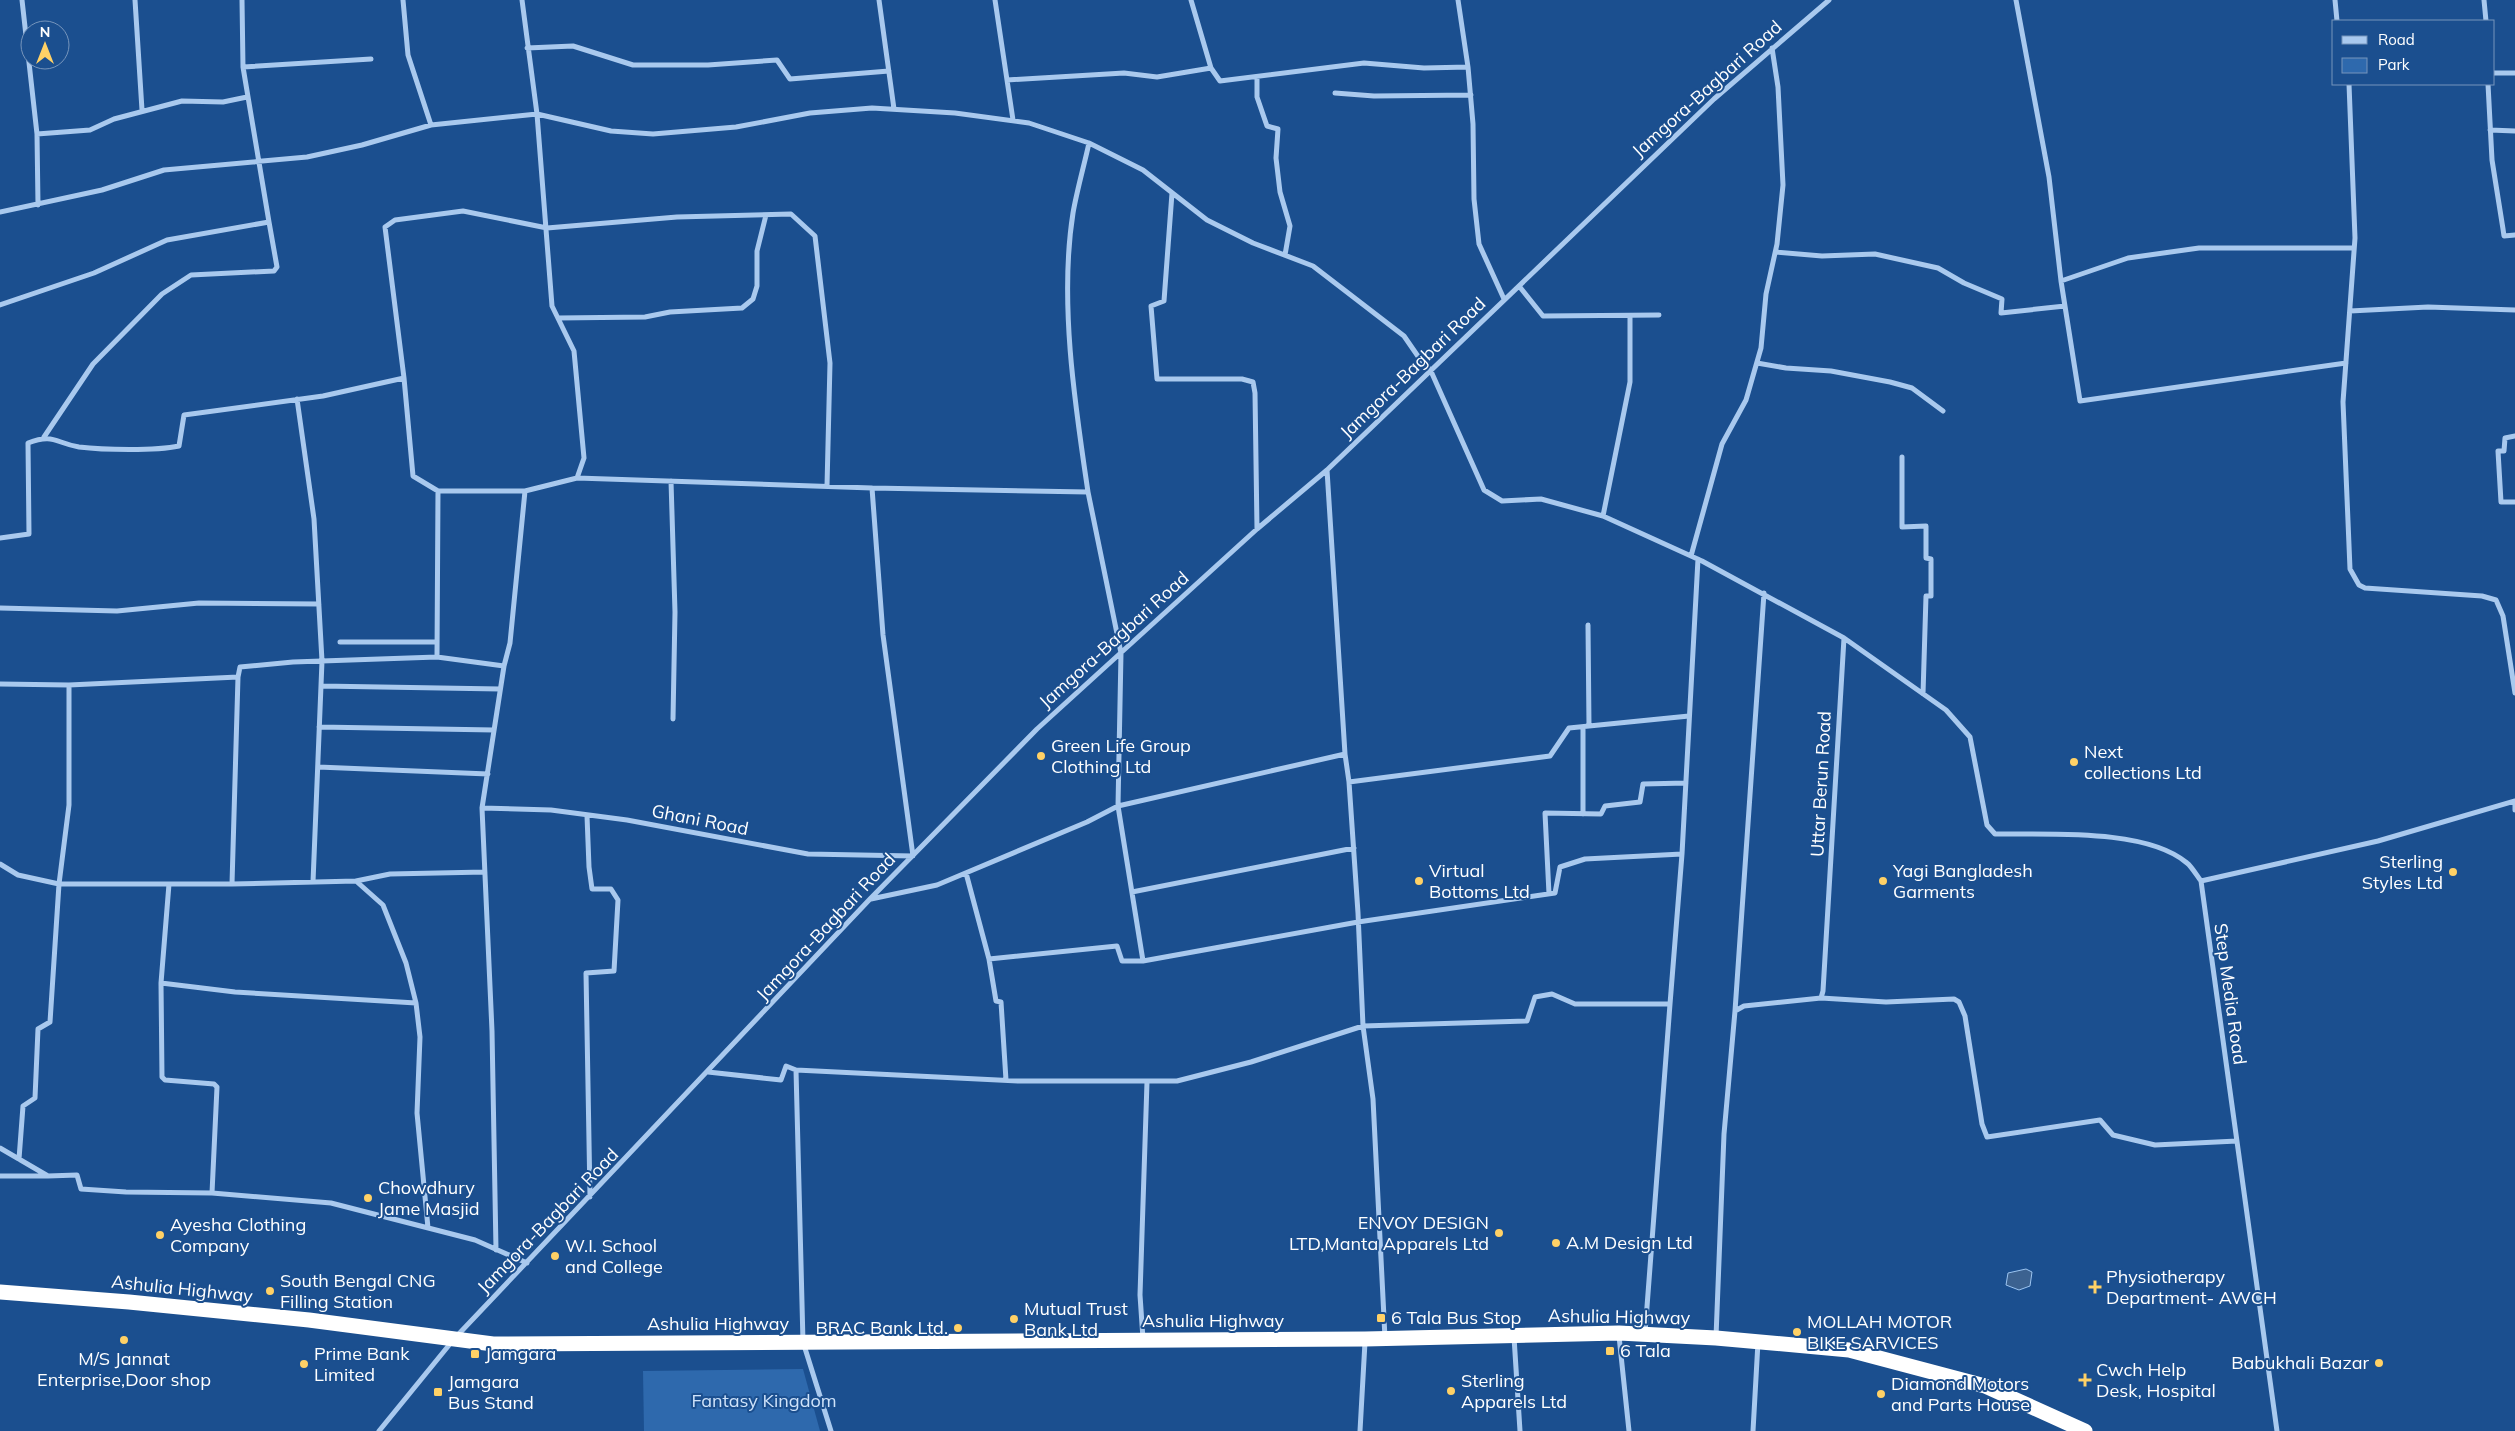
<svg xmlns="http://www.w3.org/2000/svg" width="2515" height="1431" viewBox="0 0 2515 1431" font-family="Mulish,sans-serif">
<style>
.green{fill:#2e69ad}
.water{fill:#3c6290;stroke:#9cc4f0}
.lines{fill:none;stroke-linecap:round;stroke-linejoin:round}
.street{stroke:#a9c9ee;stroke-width:5}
.highway{stroke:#fff;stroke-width:15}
.poi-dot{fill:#ffd166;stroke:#1b4f8f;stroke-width:2}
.labels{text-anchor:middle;stroke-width:4;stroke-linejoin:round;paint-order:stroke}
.street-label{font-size:18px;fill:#fff;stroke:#1b4f8f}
.poi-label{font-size:18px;fill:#fff;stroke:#1b4f8f;text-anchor:start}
.park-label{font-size:18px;fill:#cfe3fa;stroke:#1b4f8f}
</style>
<rect width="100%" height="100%" fill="#1b4f8f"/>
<path class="green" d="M803,1369L820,1431H644L643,1371Z"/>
<path class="water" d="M2026,1269L2032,1272L2030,1286L2019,1290L2006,1285L2008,1273Z"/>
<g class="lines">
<path class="street" d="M22,0L37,134L38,205
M135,0L142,110
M403,0L408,55L431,125
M879,0L894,109
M995,0L1013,120
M1191,0L1211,68
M1458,0L1468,67L1473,124L1474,199L1479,244L1504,299
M2016,0L2049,177L2061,281L2128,258L2199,248H2354
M2335,0L2337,21
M2484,0L2486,21
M527,48L573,46L633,65H708L777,60L790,79L889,71
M243,67L371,59
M2494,73H2515
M1257,77V97L1267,126L1278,129L1276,158L1280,192L1290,226L1285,255
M1007,80L1124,73L1157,77L1211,68L1220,81L1364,63L1424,68L1468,67
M2349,84L2355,238L2343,402L2350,569L2359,585L2365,588L2482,596L2496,600L2503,616L2515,693
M2488,84L2492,160L2503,229L2504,236L2515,235
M1335,93L1374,96L1471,95
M2490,130L2515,131
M37,134L90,130L114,119L182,101L223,102L247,97
M1172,193L1164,301L1151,306L1157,379H1242L1253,382L1255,393L1257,529
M0,212L102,190L164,170L307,157L362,145L431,125L537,114L611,131L653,134L736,127L810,113L872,108L955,113L1029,123L1089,143L1143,170L1207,220L1253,243L1313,266L1404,336L1424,365L1430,369L1484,490L1502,501L1541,499L1603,516L1702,561L1844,638
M1776,252L1822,256L1875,254L1938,268L1964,283L2002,299L2001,313L2065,306
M2061,281L2080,401L2346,363
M1519,286L1543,316L1659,315
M0,305L94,273L167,240L269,222L243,67L242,0
M2350,311L2428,307L2515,310
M558,318L645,317L670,312L742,308L753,299L757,286V251L766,215
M1757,363L1786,368L1831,371L1890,382L1912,388L1943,411
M404,378L413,476L438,491H525
M297,399L314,519L322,661L313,882
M2515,436L2505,438L2504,451H2498L2501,502H2515
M44,437L93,364L162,294L191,275L274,271L277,267L269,222
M1902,457V527L1926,526V558L1931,559V596H1926L1923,694
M1327,470L1345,754
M671,481L675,612L673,719
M872,488L1088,492L1121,653L1118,806L1143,961L1358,922L1555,893L1560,867L1585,859L1682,854
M1088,492C1075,405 1059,301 1073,213C1077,190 1084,166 1089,143
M1603,516L1630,382V316
M0,538L29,534L28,443C54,433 55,443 79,447C103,450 156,451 179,446L184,415L323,396L404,378L385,227L395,220L463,211L547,228L677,217L791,214L815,236L830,363L827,486
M1691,556L1722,444L1746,400L1761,348L1766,294L1777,244L1783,185L1778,87L1772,48
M0,608L117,611L199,603L319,604
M1588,625L1589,726
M340,642H437
M437,657L438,491
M0,684L69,685L238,677L240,667L293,662L437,657L504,666
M321,686L500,689
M319,727L494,730
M318,767L488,774
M1349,782L1358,913L1363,1026L1373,1099L1385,1338
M2515,801V810
M482,808L551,810L627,820L808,854L913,856L883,635L872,488L577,478
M1583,814V727
M587,816L589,867L592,889H611L618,900L614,971L586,973L590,1197
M0,864L18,875L59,884H232L356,881L383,905L406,963L416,1003L420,1037L417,1113L428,1228
M966,873L989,959L996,1001L1001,1002L1006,1080
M356,881L390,874L485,872
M169,884L161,983L162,1077L165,1080L214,1084L217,1087L212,1193
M232,884L238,677
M1132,892L1354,848
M1549,894L1545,813L1601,814L1605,806L1640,802L1643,784L1686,783
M871,899L937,885L1087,822L1118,806L1345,754L1349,782L1550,756L1569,728L1689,716
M989,959L1117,946L1122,961H1143
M161,983L235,992L416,1003
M1821,998L1886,1002L1954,999L1959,1002L1965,1016L1982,1124L1987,1137L2100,1120L2113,1135L2155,1145L2237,1141
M1670,1004L1682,854L1698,559
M1735,1011L1764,593
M796,1070L803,1342L831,1431
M708,1072L781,1080L786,1066L796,1070L1018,1081H1177L1251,1062L1363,1026L1527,1021L1535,997L1552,994L1575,1004H1670L1645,1333
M0,1148L48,1176L77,1175L81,1189L126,1192L212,1193L331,1203L475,1240L527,1263
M19,1159L23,1106L35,1098L38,1029L50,1022L59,884L69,805V685
M0,1176H47
M496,1250L492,1031L482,808L504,666L510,643L525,491L577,478L584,458L574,351L552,306L537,114L522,0
M1619,1336L1629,1431
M1514,1337L1520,1431
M1716,1337L1724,1134L1735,1011L1744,1006L1821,998L1823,991L1844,638L1946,710L1970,737L1987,825L1995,834C2047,835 2146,828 2187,863C2192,867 2197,876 2201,881
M1143,1339L1140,1295L1147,1082
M379,1431L454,1339L870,899L1037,729L1257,529L1327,470L1714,99L1829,0
M1360,1431L1365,1342
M1753,1431L1758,1342
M2277,1431L2201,881L2378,841L2515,801"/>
<path class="highway" d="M0,1292L129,1302L309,1320L493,1344L1365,1339L1619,1333L1716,1338L1849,1350L1985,1386L2085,1431"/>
</g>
<g class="poi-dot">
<circle cx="1041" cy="756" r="5"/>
<circle cx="2074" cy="762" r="5"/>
<circle cx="2453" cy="872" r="5"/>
<circle cx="1419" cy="881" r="5"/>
<circle cx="1883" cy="881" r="5"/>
<circle cx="368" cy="1198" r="5"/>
<circle cx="1499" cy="1233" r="5"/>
<circle cx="160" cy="1235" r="5"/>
<circle cx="1556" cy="1243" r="5"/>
<circle cx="555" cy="1256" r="5"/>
<path d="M2092.5 1279.5h5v5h5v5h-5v5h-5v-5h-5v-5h5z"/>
<circle cx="270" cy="1291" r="5"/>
<rect x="1376" y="1313" width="10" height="10" rx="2.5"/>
<circle cx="1014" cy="1319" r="5"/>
<circle cx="958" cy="1328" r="5"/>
<circle cx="1797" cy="1332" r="5"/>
<circle cx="124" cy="1340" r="5"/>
<rect x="1605" y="1346" width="10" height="10" rx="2.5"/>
<rect x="470" y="1349" width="10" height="10" rx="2.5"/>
<circle cx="2379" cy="1363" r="5"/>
<circle cx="304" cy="1364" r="5"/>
<path d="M2082.5 1372.5h5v5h5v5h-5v5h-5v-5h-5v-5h5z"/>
<circle cx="1451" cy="1391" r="5"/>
<rect x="433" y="1387" width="10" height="10" rx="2.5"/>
<circle cx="1881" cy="1394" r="5"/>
</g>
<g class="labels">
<g class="street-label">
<text transform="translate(1707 89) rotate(-42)" y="6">Jamgora-Bagbari Road</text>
<text transform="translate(1413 368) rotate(-44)" y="6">Jamgora-Bagbari Road</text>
<text transform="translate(1114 640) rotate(-42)" y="6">Jamgora-Bagbari Road</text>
<text transform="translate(1821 784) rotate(-87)" y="6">Uttar Berun Road</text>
<text transform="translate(700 820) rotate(11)" y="6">Ghani Road</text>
<text transform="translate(826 927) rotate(-47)" y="6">Jamgora-Bagbari Road</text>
<text transform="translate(2230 994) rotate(82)" y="6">Step Media Road</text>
<text transform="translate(548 1221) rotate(-46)" y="6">Jamgora-Bagbari Road</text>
<text transform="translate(182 1289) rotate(6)" y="6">Ashulia Highway</text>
<text transform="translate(1619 1317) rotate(1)" y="6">Ashulia Highway</text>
<text x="1213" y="1327">Ashulia Highway</text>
<text x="718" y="1330">Ashulia Highway</text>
</g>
<g class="poi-label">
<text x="1051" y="752">Green Life Group<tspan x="1051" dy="21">Clothing Ltd</tspan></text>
<text x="2084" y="758">Next<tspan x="2084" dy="21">collections Ltd</tspan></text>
<text x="2443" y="868" text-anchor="end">Sterling<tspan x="2443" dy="21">Styles Ltd</tspan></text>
<text x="1429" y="877">Virtual<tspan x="1429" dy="21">Bottoms Ltd</tspan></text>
<text x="1893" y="877">Yagi Bangladesh<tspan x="1893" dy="21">Garments</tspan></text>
<text x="378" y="1194">Chowdhury<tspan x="378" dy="21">Jame Masjid</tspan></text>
<text x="1489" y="1229" text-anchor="end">ENVOY DESIGN<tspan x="1489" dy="21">LTD,Manta Apparels Ltd</tspan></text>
<text x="170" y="1231">Ayesha Clothing<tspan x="170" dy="21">Company</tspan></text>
<text x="1566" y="1249">A.M Design Ltd</text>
<text x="565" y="1252">W.I. School<tspan x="565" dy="21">and College</tspan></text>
<text x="2106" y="1283">Physiotherapy<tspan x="2106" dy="21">Department- AWCH</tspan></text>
<text x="280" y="1287">South Bengal CNG<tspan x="280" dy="21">Filling Station</tspan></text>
<text x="1024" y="1315">Mutual Trust<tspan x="1024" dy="21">Bank Ltd</tspan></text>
<text x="1391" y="1324">6 Tala Bus Stop</text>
<text x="1807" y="1328">MOLLAH MOTOR<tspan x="1807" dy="21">BIKE SARVICES</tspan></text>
<text x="948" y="1334" text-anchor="end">BRAC Bank Ltd.</text>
<text x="1620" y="1357">6 Tala</text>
<text x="314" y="1360">Prime Bank<tspan x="314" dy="21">Limited</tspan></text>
<text x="485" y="1360">Jamgara</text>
<text x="124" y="1365" text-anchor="middle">M/S Jannat<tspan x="124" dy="21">Enterprise,Door shop</tspan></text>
<text x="2369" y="1369" text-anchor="end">Babukhali Bazar</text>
<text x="2096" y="1376">Cwch Help<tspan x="2096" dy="21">Desk, Hospital</tspan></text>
<text x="1461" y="1387">Sterling<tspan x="1461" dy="21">Apparels Ltd</tspan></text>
<text x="448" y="1388">Jamgara<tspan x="448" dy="21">Bus Stand</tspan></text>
<text x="1891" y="1390">Diamond Motors<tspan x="1891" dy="21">and Parts House</tspan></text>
</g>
<g class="park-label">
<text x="764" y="1407">Fantasy Kingdom</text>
</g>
</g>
<rect x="2332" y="20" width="162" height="65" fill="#1b4f8f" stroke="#7695bc"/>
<rect x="2342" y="36" width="25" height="8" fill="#a9c9ee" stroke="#7695bc"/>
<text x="2378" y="45" font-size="15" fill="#ffffff">Road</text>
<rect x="2342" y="58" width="25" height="15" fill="#2e69ad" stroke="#7695bc"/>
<text x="2378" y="70" font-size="15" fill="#ffffff">Park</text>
<g transform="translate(45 45)"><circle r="24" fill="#1b4f8f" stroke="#7695bc"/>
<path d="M0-4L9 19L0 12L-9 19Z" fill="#ffd166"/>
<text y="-8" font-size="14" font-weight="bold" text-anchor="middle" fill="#ffffff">N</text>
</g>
</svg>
